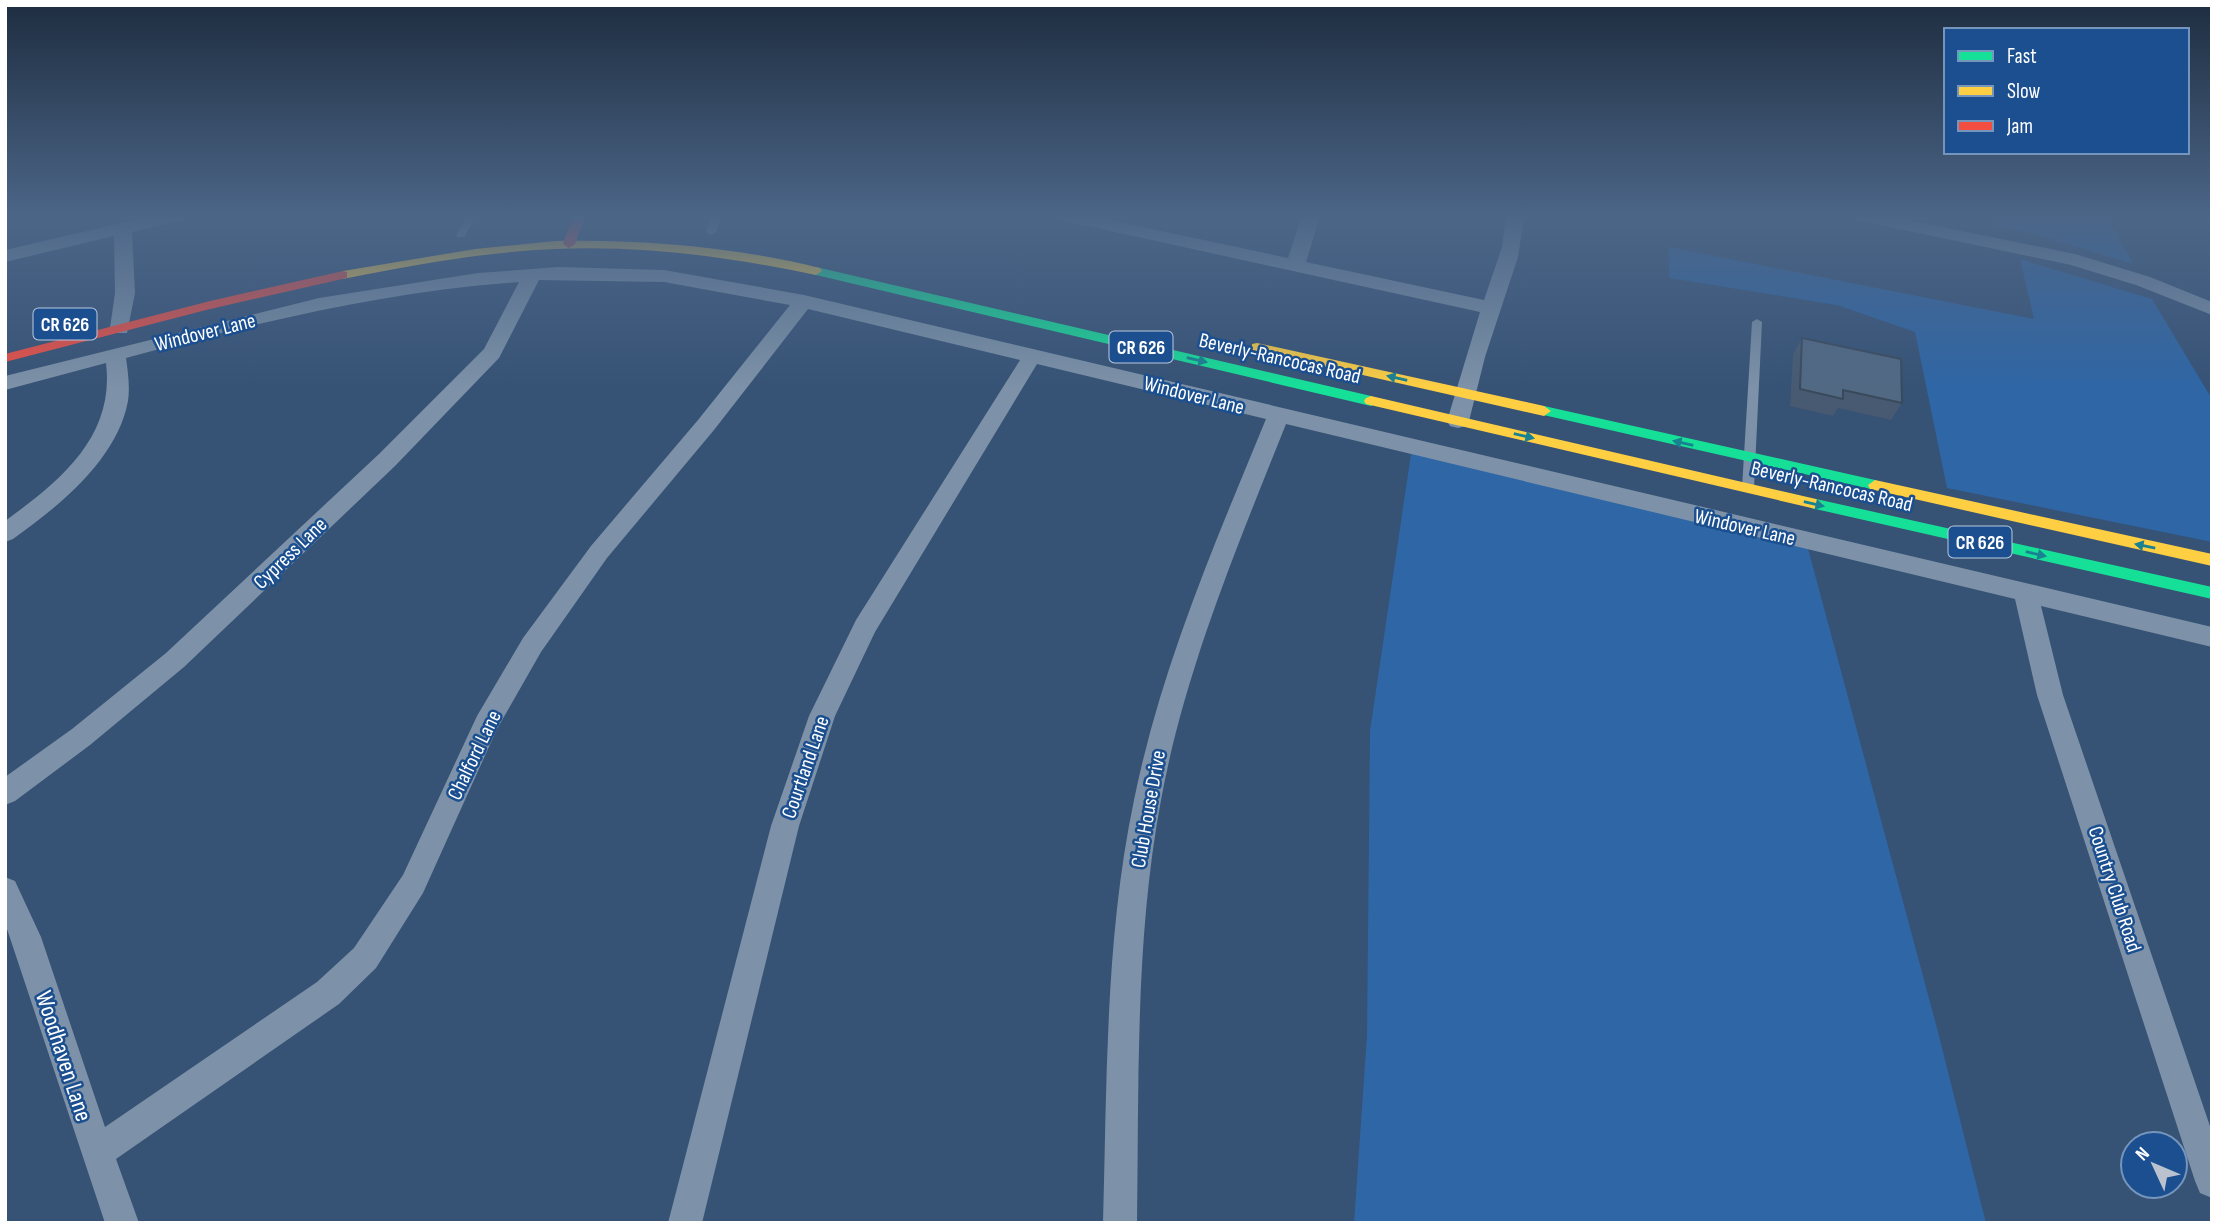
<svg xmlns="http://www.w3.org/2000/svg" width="2217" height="1228" viewBox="0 0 2217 1228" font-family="'Sofia Sans Condensed',sans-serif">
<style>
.green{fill:#2f66a5}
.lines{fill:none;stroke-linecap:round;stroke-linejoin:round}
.lane{fill:#7d92a8;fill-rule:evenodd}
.street{fill:#7d92a8;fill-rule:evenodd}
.fast{fill:#16e098;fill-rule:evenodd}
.slow{fill:#ffcf43;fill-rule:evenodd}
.jam{fill:#f24e42;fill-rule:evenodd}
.wall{fill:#475a72}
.building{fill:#526984;stroke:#394a5c;stroke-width:2}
.oneway{fill:#198292}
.labels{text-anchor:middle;stroke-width:5;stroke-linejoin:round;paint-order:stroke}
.shield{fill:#1b4f8f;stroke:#bbcadd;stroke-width:2}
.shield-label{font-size:19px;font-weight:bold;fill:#fff}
.street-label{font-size:21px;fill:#fff;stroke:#1b4f8f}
.near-street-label{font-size:24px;fill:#fff;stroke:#1b4f8f}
</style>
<rect width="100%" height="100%" fill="#365274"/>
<path class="green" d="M1989,216H2107L2133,264L2028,232L1993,227Z
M1669,247L2034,319L2020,259L2152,299L2212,399V542L1947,488L1915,332L1837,305L1669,278Z
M1412,447L1806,541L1937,1028L1986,1223H1354L1367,1035L1370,731Z"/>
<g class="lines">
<path class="lane" d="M468,216H477L464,237H458L456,235Z
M712,216H722L716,232L711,235L706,232Z
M1757,319L1762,322L1754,488L1748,492L1742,488L1752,322Z"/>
<path class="street" d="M152,216H185L182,220L132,232L135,293L127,333H113L110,328L115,293L114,236L5,262V250Z
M1056,216H1091L1288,258L1302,216H1320L1306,262L1484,300L1502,247L1506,216H1524L1518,257L1485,357L1469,421L1466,426L1458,428L1450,426L1447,421L1480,312L1065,221Z
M1852,216H1888L2075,254L2150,277L2212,302V315L2136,285L2071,265L1861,221Z
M559,267L664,270L804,295L2212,627V647L2041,606L2063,695L2212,1132V1198L2200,1193L2195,1181L2037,695L2015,599L1286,424C1237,547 1185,670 1161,800C1135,939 1139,1082 1137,1223H1103C1107,1082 1105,938 1134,800C1161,667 1215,543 1266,419L1037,364L875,632L835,716L799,826L702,1223H668L771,826L809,716L856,620L1020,360L808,309L714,430L607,558L541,652L497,729L423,893L376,968L339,1004L116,1159L139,1223H105L5,923V877L15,881L41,937L105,1127L317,982L354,948L403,875L477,716L523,638L591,546L698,420L790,305L664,282L539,280L499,358L395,466L184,667L90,745L15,801L5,805V777L72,729L166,653L379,454L484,349L519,282C385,291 255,323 126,358C128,372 130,387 128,401C117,460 59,506 13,539L5,542V521C60,481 115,437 106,363L5,390V376L319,298L478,273Z"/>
<path class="fast" d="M816,267L1371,396L1378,401L1371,406L812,274V268Z
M1544,406L1875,480L1882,485L1875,490L1539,414L1537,411L1539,408Z
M1816,499L2212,587V599L1811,508L1809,504L1811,500Z"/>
<path class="slow" d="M555,241C644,239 734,247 820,268L822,271L816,275C730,257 643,245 555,249C484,252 413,265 343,279L337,275L343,271L475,249Z
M1257,343L1544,406L1551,411L1544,416L1252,350V344Z
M1371,396L1816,499L1823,504L1816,509L1366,404L1364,401L1366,398Z
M1875,480L2212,554V566L1870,489L1868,485Z"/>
<path class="jam" d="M573,216H585L575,244L569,248L563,244Z
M343,271L347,272V278L210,309L5,362V354L210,301Z"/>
</g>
<path class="wall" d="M1802,338L1902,403L1891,420L1838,408L1833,416L1790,406L1793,354Z"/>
<path class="building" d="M1802,338L1901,359L1902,403L1843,390V399L1800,389Z"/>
<defs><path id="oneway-solid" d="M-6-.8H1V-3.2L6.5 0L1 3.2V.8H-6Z" transform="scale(1.75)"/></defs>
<g class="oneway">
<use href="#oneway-solid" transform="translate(1197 360) rotate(13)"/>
<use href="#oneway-solid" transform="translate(1397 378) rotate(-167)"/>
<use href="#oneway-solid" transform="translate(1524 436) rotate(13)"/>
<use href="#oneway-solid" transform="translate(1683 443) rotate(-167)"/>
<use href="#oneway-solid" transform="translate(1814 504) rotate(13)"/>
<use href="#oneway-solid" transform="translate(2145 546) rotate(-168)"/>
<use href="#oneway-solid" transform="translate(2036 554) rotate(13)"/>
</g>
<linearGradient id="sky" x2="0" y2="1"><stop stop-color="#1e2d40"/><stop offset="0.56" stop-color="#4c6688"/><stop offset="1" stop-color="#4c6688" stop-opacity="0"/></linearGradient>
<rect width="2217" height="388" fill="url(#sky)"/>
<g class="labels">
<g class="shield">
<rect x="33.5" y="308.5" width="63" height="31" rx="5"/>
<rect x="1109.5" y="331.5" width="63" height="31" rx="5"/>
<rect x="1948.5" y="526.5" width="63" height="31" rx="5"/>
</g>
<g class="shield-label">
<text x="65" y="331">CR 626</text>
<text x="1141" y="354">CR 626</text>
<text x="1980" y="549">CR 626</text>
</g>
<g class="street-label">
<text transform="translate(205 332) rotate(-14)" y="7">Windover Lane</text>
<text transform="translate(1280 358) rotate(13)" y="7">Beverly-Rancocas Road</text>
<text transform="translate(1194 395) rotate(14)" y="7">Windover Lane</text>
<text transform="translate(1832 486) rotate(13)" y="7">Beverly-Rancocas Road</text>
<text transform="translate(1745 527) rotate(13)" y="7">Windover Lane</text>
<text transform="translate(290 553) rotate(-44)" y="7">Cypress Lane</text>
<text transform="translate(474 755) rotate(-64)" y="7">Chalford Lane</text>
<text transform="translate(805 767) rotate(-71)" y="7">Courtland Lane</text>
<text transform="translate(1148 809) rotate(-80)" y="7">Club House Drive</text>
<text transform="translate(2115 889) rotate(72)" y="7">Country Club Road</text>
</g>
<g class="near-street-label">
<text transform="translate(64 1056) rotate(72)" y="8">Woodhaven Lane</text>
</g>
</g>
<rect width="2217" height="1228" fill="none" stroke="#ffffff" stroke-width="14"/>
<rect x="1944" y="28" width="245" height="126" fill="#1b4f8f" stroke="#7695bc" stroke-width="2"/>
<rect x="1958" y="51" width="35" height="10" fill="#16e098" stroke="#7695bc" stroke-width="2"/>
<text x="2007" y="63" font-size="21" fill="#ffffff">Fast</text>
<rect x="1958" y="86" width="35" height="10" fill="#ffcf43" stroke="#7695bc" stroke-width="2"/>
<text x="2007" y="98" font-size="21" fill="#ffffff">Slow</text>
<rect x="1958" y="121" width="35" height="10" fill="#f24e42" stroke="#7695bc" stroke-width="2"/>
<text x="2007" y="133" font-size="21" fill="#ffffff">Jam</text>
<g transform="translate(2154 1165) rotate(314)"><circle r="33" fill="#1b4f8f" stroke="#7695bc" stroke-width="2"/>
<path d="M0-5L12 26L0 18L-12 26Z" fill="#b9c2ce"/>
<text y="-10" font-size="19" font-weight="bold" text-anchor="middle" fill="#ffffff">N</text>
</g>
</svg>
